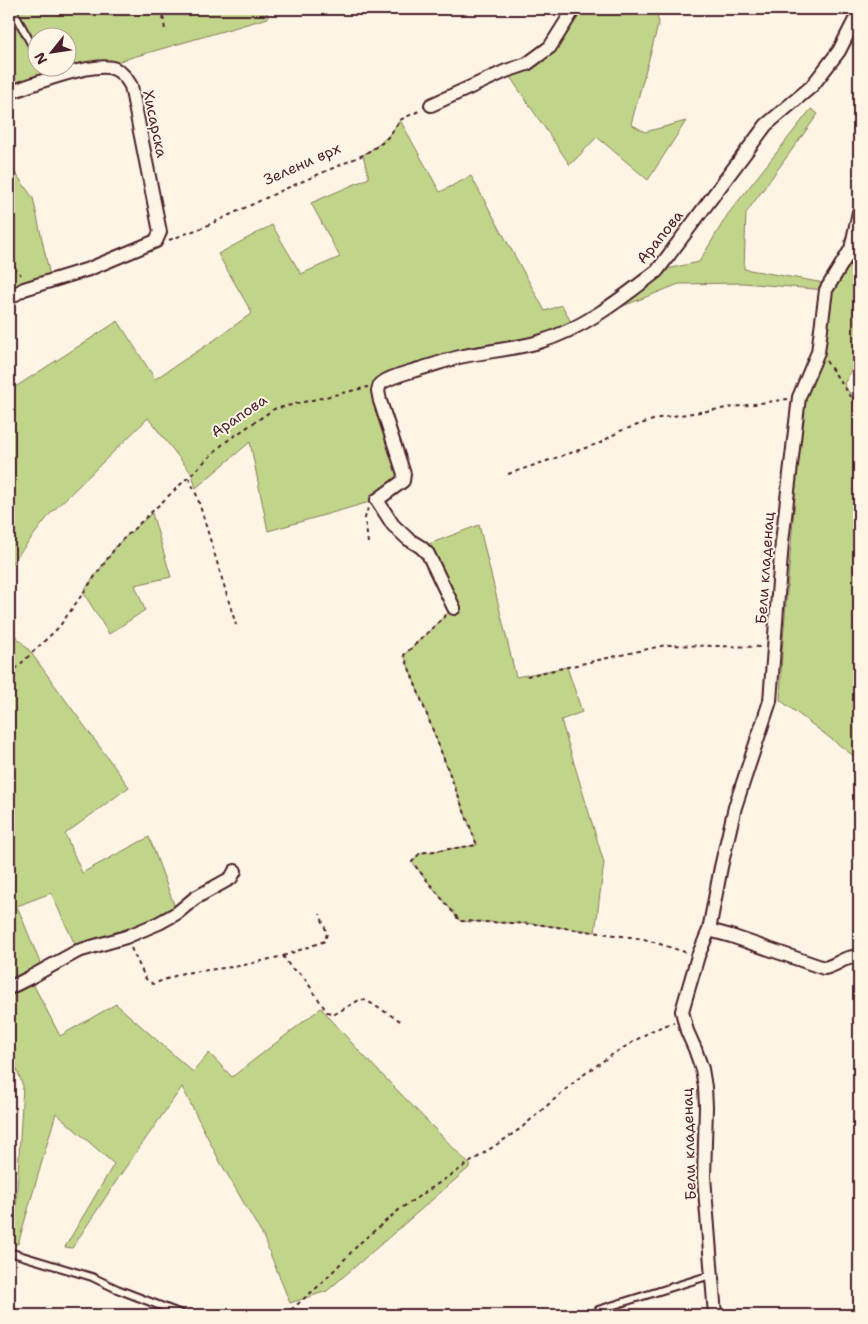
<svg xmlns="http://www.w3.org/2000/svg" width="868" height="1324" viewBox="0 0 868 1324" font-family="'Shantell Sans',sans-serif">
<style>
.green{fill:#c1d58a;stroke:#867a5a;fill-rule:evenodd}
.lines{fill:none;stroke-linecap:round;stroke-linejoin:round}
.lane-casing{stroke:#4a1f2b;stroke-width:10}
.street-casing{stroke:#4a1f2b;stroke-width:16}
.path{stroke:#4a1f2b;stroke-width:2;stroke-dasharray:4 4;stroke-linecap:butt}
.lane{stroke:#fcf5e5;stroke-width:6}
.street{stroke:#fcf5e5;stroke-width:12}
.labels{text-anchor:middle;stroke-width:4;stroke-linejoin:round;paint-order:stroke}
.street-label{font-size:15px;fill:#4a1f2b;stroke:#fcf5e5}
</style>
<rect width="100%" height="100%" fill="#fcf5e5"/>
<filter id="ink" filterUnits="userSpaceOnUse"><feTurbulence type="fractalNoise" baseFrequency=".02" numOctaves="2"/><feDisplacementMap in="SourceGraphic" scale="10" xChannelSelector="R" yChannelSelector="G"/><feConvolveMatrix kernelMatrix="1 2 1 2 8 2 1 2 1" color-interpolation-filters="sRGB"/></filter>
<g filter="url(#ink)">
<path class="green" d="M9,9H267L268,18L9,93ZM38,38H68V68H38Z
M574,9H655L659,22L631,124L645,132L686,121L648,180L597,137L570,165L506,71L550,47Z
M811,109L818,114L746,213L744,269L830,284L851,249L859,212V355L844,384L859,408V760L780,700L782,652L803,401L826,290L743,283L679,284L613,310L574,328L380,384L404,474L377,500L268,531L250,442L196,488L192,474L148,418L50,514L9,567V391L118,321L155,379L213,341L252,313L218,254L272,225L301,274L340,257L311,203L369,178L363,155C381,144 389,137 400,120L440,192L471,176L545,311L562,305L574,328L657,271L699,262L728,214Z
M9,164L33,198L51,281L9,298Z
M152,513L171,577L135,585L145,610L109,634L83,592L118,544Z
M479,525L516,677L567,667L582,712L561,720L604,863L595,932L535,924L460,921L412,862L420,853L477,845L404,655L453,608L421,547Z
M9,629L29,650L129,787L65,834L82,873L149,837L177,913L78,951L51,893L17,906L43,970L30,978L60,1036L116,1004L193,1072L209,1053L232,1077L321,1008L358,1050L471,1166L327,1291L290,1303L263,1236L219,1160L182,1087L123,1171L72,1248L65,1247L114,1164L56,1113L18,1244H14L23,1086L9,1048Z"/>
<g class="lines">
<g class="lane-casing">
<path id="lane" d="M12,9L38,56
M44,68L49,78
M9,1252L92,1277L117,1289L184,1315
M598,1310L711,1275"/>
</g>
<g class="street-casing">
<path id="street" d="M9,93C30,85 96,60 115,69C123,73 126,78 131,86L160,232L156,241L89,269L24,289L9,298
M431,105L506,71L527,64L550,47L574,9
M454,608L428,554L421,547L408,539L393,525L377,500L403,481L404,474L380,401L378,391L380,384C391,376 406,373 419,369C434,365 449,359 464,356C489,351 514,349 539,342C583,329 621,299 657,271L766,125L812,86L839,51L859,12
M709,930L731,936L824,968C837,966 845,955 859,957
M9,988L29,978L78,951L126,937L159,923L177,913L195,898L231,878L235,871
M715,1315L704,1177L706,1107L705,1087L702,1069L695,1049L687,1031L682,1011L698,956L709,930L721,867L735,807L770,701L782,542L799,397L818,352L826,290L851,249L859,212"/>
</g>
<path class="path" d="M162,9L165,30
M9,185L11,184
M169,240L204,227L285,189L363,155L382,143L390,135L400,120L421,110
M9,260L21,275
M826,361L859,408
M508,474L600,443L620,431L659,418L788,399
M189,478L197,496L236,625
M368,543L365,518L368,508
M446,615L404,655L477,845L420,853L412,862L460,921L535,924L644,939L688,953
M9,675L59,627L118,544L224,443L274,409L368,387
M527,676L666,645L763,647
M131,948L146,979L153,984L183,973L240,966L283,956L291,968L303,976L327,1012L335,1014L361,999L367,1001L402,1022
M283,956L325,941L327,933L320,914
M285,1315L321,1284L361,1242L400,1209L520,1129L579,1078L610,1056L651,1031L674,1022"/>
<use href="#lane" class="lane"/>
<use href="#street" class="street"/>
</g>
</g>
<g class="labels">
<g class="street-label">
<text transform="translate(155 124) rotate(78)" y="5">Хисарска</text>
<text transform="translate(302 164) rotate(-24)" y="5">Зелени врх</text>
<text transform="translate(660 237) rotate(-51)" y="5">Арапова</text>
<text transform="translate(239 416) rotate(-34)" y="5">Арапова</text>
<text transform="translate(765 568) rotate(-86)" y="5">Бели кладенац</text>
<text transform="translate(689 1144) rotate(-92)" y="5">Бели кладенац</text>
</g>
</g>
<rect width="868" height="1324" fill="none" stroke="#fcf5e5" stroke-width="30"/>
<rect x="15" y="15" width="838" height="1294" fill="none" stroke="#4a1f2b" stroke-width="2" filter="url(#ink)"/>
<g transform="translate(52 52) rotate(240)"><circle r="24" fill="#fcf5e5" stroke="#b59f9b"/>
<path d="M0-4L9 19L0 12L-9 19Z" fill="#4a1f2b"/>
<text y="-8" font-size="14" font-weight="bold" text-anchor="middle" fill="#4a1f2b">N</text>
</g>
</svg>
